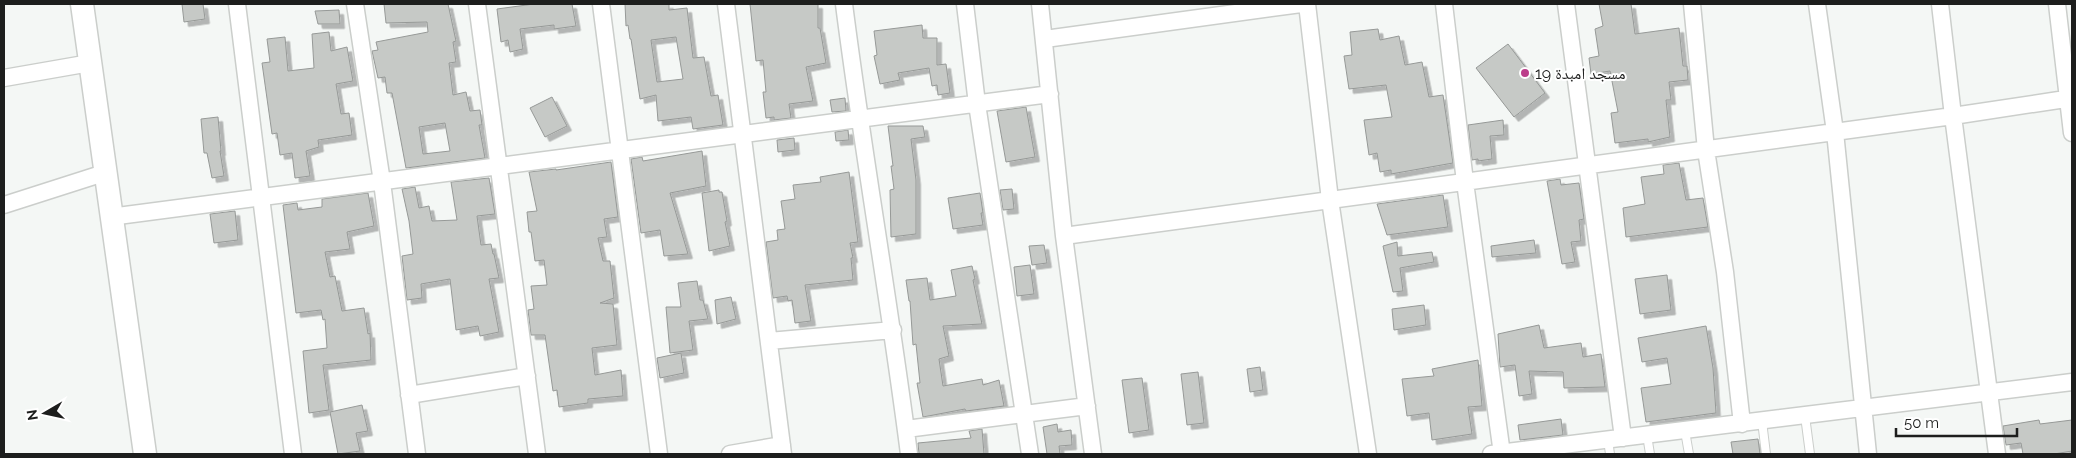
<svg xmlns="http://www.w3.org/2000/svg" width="2076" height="458" viewBox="0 0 2076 458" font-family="Raleway,'Noto Naskh Arabic',sans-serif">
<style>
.building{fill:#c6c9c6;stroke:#969997;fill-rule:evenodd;filter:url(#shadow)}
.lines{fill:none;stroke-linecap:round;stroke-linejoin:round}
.lane-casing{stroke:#cbcecb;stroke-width:10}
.street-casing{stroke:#cbcecb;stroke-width:19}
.secondary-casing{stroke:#cbcecb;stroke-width:25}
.lane{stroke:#fff;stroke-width:8}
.street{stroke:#fff;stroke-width:16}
.secondary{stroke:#fff;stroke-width:22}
.poi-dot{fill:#bc3d8a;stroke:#fff;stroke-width:2}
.labels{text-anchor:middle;stroke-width:4;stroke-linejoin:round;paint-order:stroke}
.poi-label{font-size:16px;fill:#1d1e1d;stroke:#fff;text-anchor:start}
</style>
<defs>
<filter id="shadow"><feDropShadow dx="4.5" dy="4.5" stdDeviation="0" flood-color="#0004"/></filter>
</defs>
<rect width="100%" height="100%" fill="#f4f7f5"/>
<path class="building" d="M182,4H203L205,19L184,22Z
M384,4H448L456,41L453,42L456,62L449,63L453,95L466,92L470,111L480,110L482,125H479L485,158L406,168L392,93H387L385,77L378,78L372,51L378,50L376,42L428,32L427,22L386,23ZM445,123L450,151L423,154L419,127Z
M534,4H572L576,26L554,29V25L520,29L523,49L510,52L508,40L501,42L497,9Z
M625,4H669V10L687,8L693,58L704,57L711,96L718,95L723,125L693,129L691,117L658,121L656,95L640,99L631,39H630L628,25L626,26ZM676,37L683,79L657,82L651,40Z
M750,4H818V28H820L826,63L806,67L813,101L789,104L791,118L774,120V117L766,118L763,92H766L763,60L756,61Z
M1599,4H1631L1635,34L1679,28L1683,66H1687L1688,80L1669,82L1671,100H1666L1670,137L1648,142V139L1615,143L1611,113L1618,112L1610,71L1591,74L1589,58L1599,56L1595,29L1603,26Z
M339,10L340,24H318L315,11Z
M922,25L923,38H937V65L946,64L950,93L938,95L937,85L932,86L929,68L898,73L900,80L880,84L874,56L877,55L874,31Z
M1378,29L1380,40L1399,36L1405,65L1422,62L1429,97L1443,95L1453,163L1391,174V170L1380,172L1377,153L1369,155L1364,120L1392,117L1386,85L1349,89L1344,56L1352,55L1350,32Z
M329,32L331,51L347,47L353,81L336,84L341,114L349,113L352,135L318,140L319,147L306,151L310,176L295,178L292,153L280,155L277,133L272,134L262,63L270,62L267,39L285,37L288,71L314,68L312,34Z
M1508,44L1545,93L1514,117L1476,68Z
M552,97L567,126L545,137L530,108Z
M845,98L846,111L832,112L830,100Z
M1026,107L1035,157L1006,162L997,111Z
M218,117L221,151H220L224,176L212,178L207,153H204L201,119Z
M1503,120L1504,135L1490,136L1492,159L1478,161V159L1472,160L1468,125Z
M888,126H923L925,137L911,139L916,180V234L891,237L890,190L894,189L891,166H893Z
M848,130L849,140L836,141L835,132Z
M794,138L795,150L778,152L777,140Z
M702,151L706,186L670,193L688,254L664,256L660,230L641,233L631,159L642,157L643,161Z
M611,162L618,217L604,219L607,237L598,238L603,261H610L614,298L600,303L613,304L617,345L592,348L595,375L621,370L623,396L588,399V403L559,407L557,390L553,391L545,335H531L528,310L534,309L531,286L547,285L544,260L535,261L531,232H529L527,212L537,211L529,172L556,169V170Z
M1679,163L1686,200L1703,198L1708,227L1626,237L1623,208L1645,204L1641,177L1664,174L1663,165Z
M849,172L858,242L850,243L853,258H851L853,280L805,285L811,321L795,323L792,300L788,301L787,296L773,298L766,242L778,240L777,230L785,229L781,201L795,199L793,185L821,182L820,177Z
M489,178L495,214L477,216L481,245L491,244L493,254H494L499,278L489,279L499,332L480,336L478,326L456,330L450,279L421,284L422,298L407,300L402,256L413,254L409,221L402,189L415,187L419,208L429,206L432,221L457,220L451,182Z
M1560,179L1561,185L1579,183L1584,219L1579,220L1581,241L1571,242L1575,262L1562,264L1547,181Z
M1012,189L1014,209L1003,210L1000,190Z
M719,190V192H722L727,221L725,222L730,246L709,251L702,193Z
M368,193L374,226L347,232L350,249L325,252L330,277L335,276L342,311L364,308L368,334L370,333L371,360L323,365L329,410L309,413L303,351L327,348L325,319L323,320L321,310L296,313L283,205L297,203L298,210L322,207V199Z
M980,193L983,213H981L983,225L953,229L948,198Z
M1443,195L1448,227L1387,235L1377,204Z
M235,211L238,240L214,243L210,214Z
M1534,240L1536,253L1492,257L1491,246Z
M1397,242L1398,256L1432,252L1434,262L1400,268L1403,291L1393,292L1383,246Z
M1044,245L1047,263L1032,265L1029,246Z
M1030,265L1034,294L1017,296L1014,267Z
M972,266L975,279L973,280L982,324L943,326L949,356L939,359L943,386L982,379L983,385L999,380L1004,406L966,411L965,409L923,417L917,383H920L916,344L913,345L910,301H909L906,280L927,278L930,300L956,296L951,270Z
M1667,275L1671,310L1640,314L1635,279Z
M697,281L700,300H703L708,319L689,321L693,350L670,353L666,307H681L678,283Z
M731,297L736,319L717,324L715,300Z
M1424,305L1426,325L1394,330L1392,309Z
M1539,325L1544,348L1581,343L1583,357L1601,354L1605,387L1564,388L1563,372L1529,371L1532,394L1519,396L1515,365L1500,367L1498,334Z
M1706,326L1713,368L1716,413L1646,422L1641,388L1671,384L1667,358L1642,362L1638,338Z
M681,353L684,373L660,378L657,358Z
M1478,360L1482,406L1468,407L1472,434L1432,440L1429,413L1407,416L1402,379L1434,376L1432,369Z
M1260,367L1263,390L1250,392L1247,369Z
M1198,372L1204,423L1187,425L1181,374Z
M1142,378L1149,430L1129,433L1122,380Z
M362,405L368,431L356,433L360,451L338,454L330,412Z
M1561,419L1563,435L1520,440L1518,425Z
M2039,420L2040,424L2072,420V451L2054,454H2023L2021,443L2006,445L2003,426Z
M1057,424L1058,432L1071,430L1072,445L1059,446L1060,454H1047L1043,427Z
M982,429L984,454H919L918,443L971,438L969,431Z
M1758,439L1760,454H1733L1731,442Z"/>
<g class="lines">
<g class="lane-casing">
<path id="lane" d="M1805,416L1810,454
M1762,421L1766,454
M1685,431L1689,454
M1647,435L1650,454
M1608,440L1610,454"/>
</g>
<g class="street-casing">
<path id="street" d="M237,4L293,454
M355,4L382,182L417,454
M477,4L537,454
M601,4L659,454
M726,4L783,454
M844,4C863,154 890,304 909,454
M965,4L977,104L1030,454
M1040,4L1064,236L1093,454
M1307,4L1330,200L1368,454
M1444,4L1465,182L1502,454
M1566,4L1623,438
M1692,4L1706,150L1725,272L1742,424
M1817,4L1835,132L1868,454
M1940,4L1953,116L1997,454
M2057,4L2072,133
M1045,39L1301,4
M4,78L90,63
M4,205L104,173
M110,217L1050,94
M1064,236L1953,116L2072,98
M769,341L893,330
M409,395L527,376
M906,429L1087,406
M730,454L782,445
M1491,454L2072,382"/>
</g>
<g class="secondary-casing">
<path id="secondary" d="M82,4L145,454"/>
</g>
<use href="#lane" class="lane"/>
<use href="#street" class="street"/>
<use href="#secondary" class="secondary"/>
</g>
<circle class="poi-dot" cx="1525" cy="73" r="5"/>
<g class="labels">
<g class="poi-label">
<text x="1535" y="79">مسجد امبدة 19</text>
</g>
</g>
<rect width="2076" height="458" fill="none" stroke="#1d1e1d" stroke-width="10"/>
<g transform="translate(45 413) rotate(261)" stroke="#ffffff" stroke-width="4" paint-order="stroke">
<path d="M0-4L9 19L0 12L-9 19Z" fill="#1d1e1d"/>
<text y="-8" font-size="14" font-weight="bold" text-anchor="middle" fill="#1d1e1d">N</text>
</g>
<path d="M1896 428v8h121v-8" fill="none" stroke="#1d1e1d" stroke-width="2.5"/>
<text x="1904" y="428" font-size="15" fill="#1d1e1d" stroke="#ffffff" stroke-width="4" paint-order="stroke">50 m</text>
</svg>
